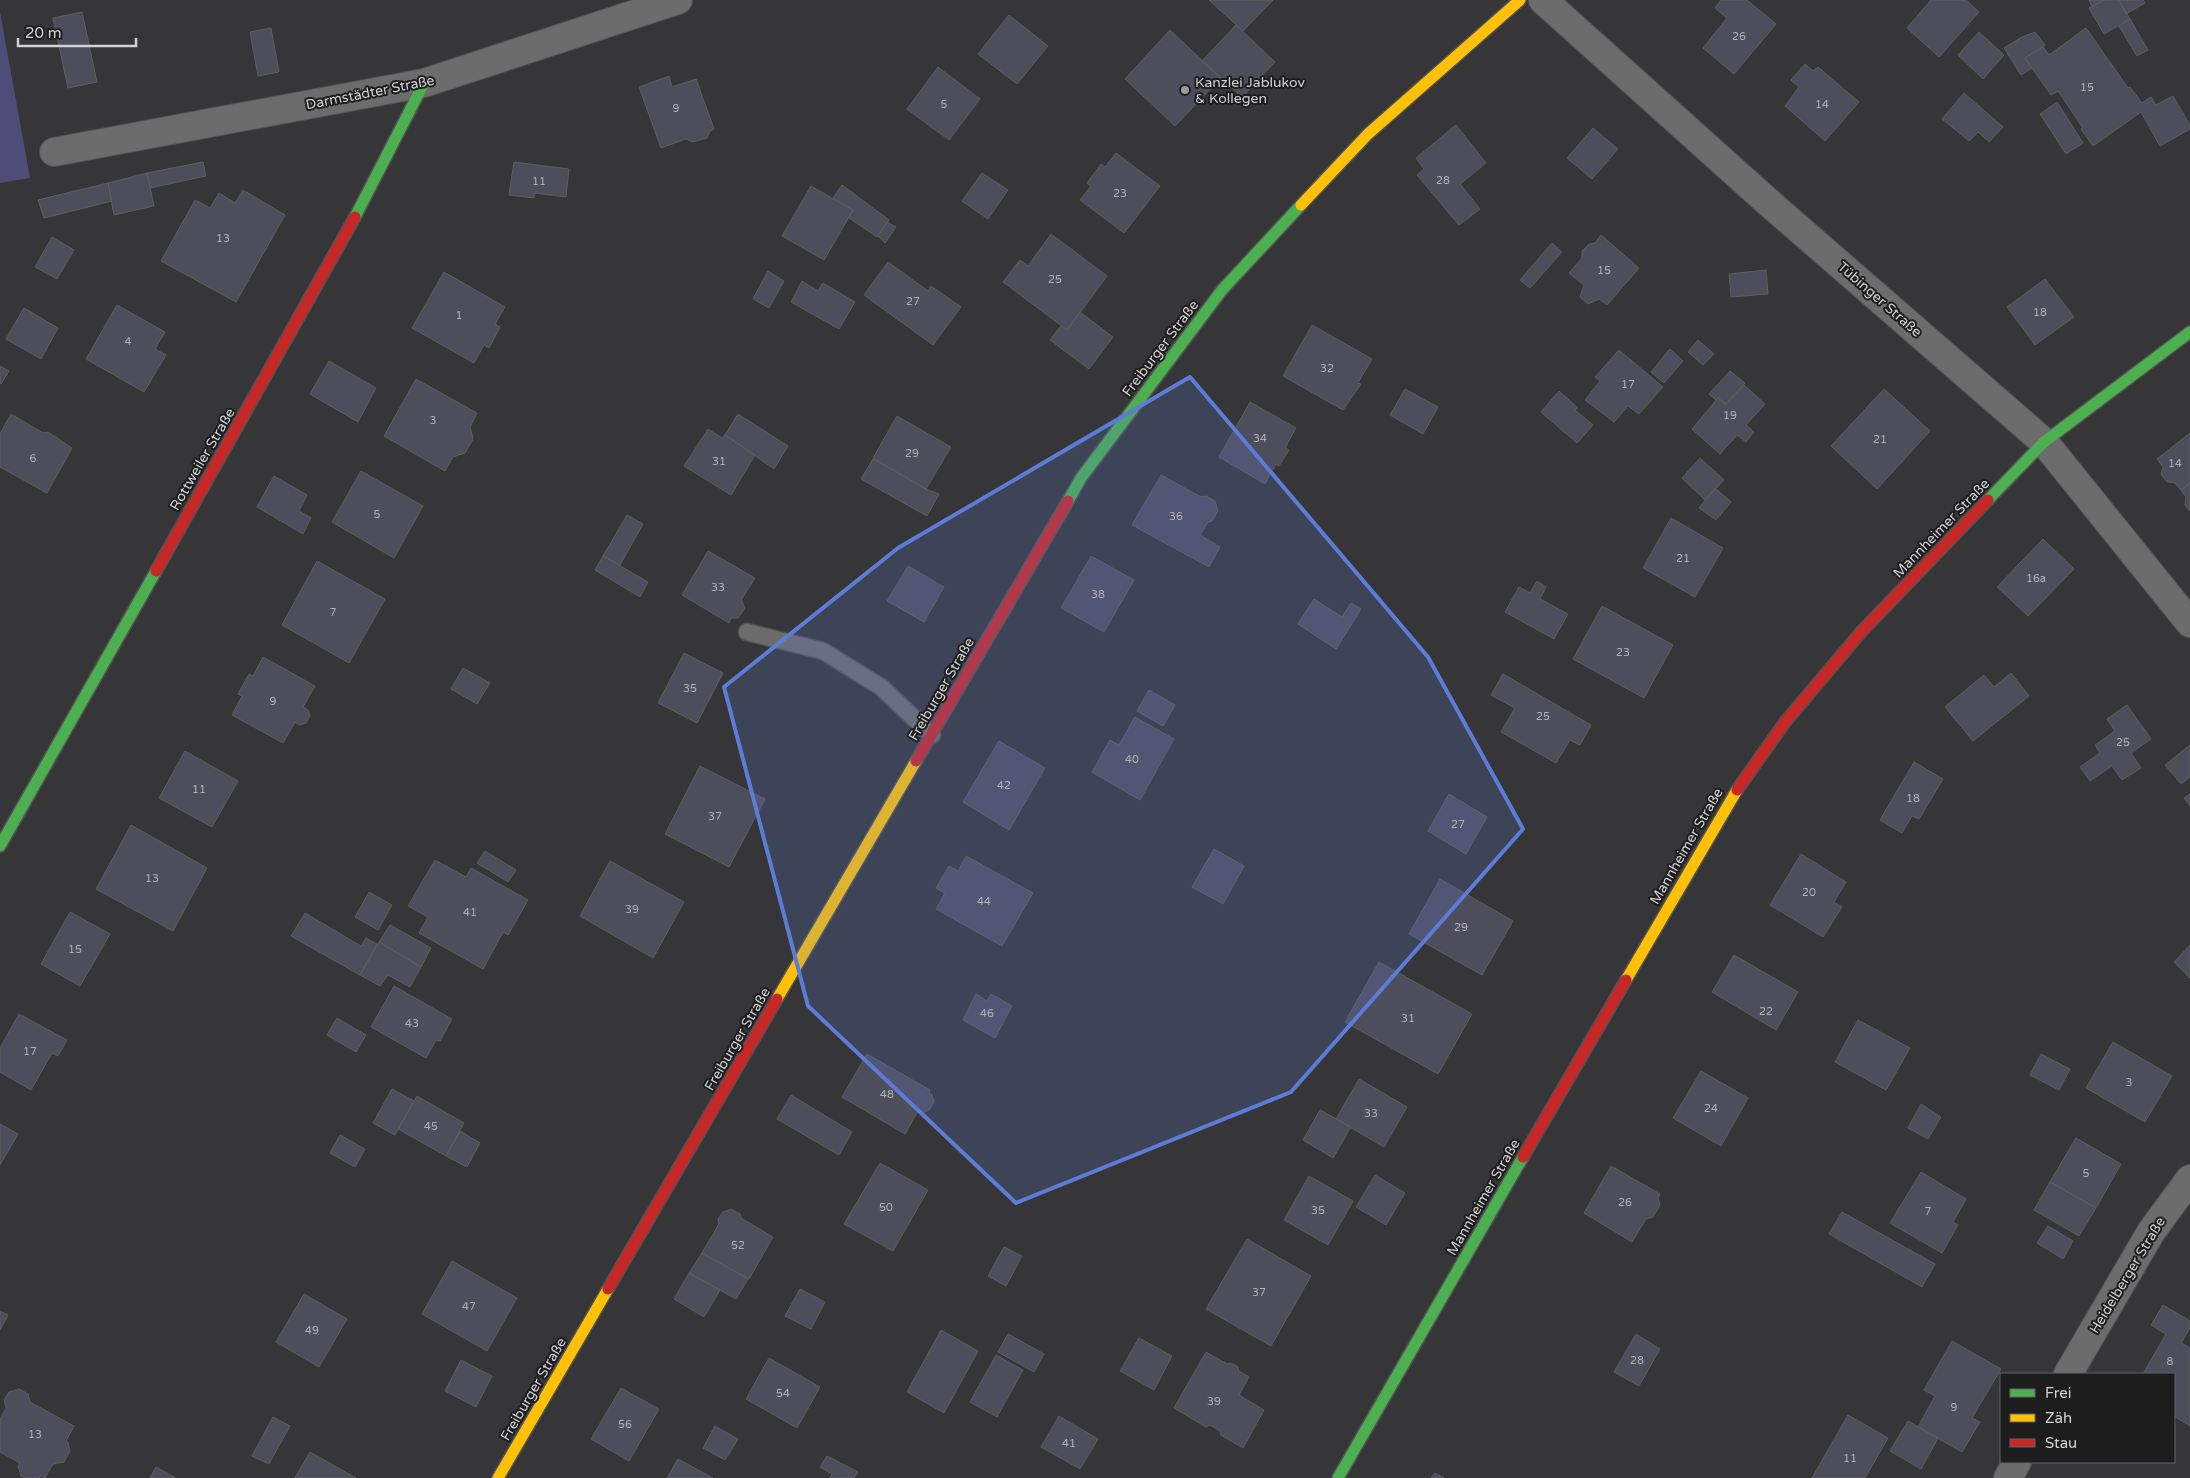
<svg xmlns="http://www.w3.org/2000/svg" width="2190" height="1478" viewBox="0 0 2190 1478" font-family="'Varela Round',sans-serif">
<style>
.green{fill:#504c78}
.building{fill:#4e4d5b;stroke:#5e5e5f}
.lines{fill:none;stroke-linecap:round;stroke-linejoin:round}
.lane-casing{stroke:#525254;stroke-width:19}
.street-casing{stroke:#525254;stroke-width:30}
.fast-casing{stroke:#525254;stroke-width:14}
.slow-casing{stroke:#525254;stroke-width:14}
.jam-casing{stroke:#525254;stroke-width:14}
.lane{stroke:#6c6c6c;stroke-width:16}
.street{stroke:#6c6c6c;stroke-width:28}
.fast{stroke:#4caf50;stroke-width:11}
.slow{stroke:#ffc107;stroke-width:11}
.jam{stroke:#c62828;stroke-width:11}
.marked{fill:#5c7cd7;fill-opacity:0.2;stroke:#5c7cd7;stroke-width:4;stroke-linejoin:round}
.poi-dot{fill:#9b9b9d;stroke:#1d1d1e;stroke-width:2}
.labels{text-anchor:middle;stroke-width:4;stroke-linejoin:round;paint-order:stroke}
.number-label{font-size:11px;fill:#b1b1b6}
.poi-label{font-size:14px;fill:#d2d2d4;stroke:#1d1d1e;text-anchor:start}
.street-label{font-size:14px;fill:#d2d2d4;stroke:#1d1d1e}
</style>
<rect width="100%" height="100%" fill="#363638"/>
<path class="green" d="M0,12L30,178L0,183Z"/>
<path class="building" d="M1209,0H1273L1243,31Z
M1721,0H1747L1776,24L1734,74L1703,48L1727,18L1715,8Z
M1931,0H1966L1979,12L1939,57L1907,28Z
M2089,0H2104L2092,7Z
M2104,0H2119L2130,19L2104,34L2089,8Z
M2119,0H2143L2145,3L2126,14Z
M82,12L97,82L68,88L53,18Z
M1009,15L1048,46L1017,84L978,54Z
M2130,19L2148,50L2137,56L2119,26Z
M1236,25L1275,62L1242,97L1202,61Z
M271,28L279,72L258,76L250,32Z
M2086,28L2128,88L2130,87L2142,103L2151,97L2156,105L2173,96L2190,125V129L2160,146L2141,112L2093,146L2081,129L2083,128L2058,91L2051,95L2025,58L2043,47L2049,55Z
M1170,30L1221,78L1175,126L1125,79Z
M1979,32L2004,55L1983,79L1958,55Z
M2035,32L2045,45L2025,58L2032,68L2021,75L2004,48L2022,37Z
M1805,64L1813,71L1818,67L1859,102L1825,141L1785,106L1799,87L1791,80Z
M938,67L980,99L949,140L907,109Z
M669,76L672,87L696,79L714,129L710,131L707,138L693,142L686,139L661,148L639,87Z
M1964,93L2003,127L1989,142L1978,132L1969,141L1942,119Z
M2057,102L2083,143L2066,154L2040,114Z
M1456,125L1486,163L1460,184L1480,209L1459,225L1417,175L1424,169L1416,158Z
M1593,128L1618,149L1592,179L1567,158Z
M1116,153L1160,186L1124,233L1080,200L1091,186L1087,183L1101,164L1105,167Z
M203,162L206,176L150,188L147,173Z
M514,162L569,169L566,197L534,193V198L509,195Z
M147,173L154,206L114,215L108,183Z
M982,173L1008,190L988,219L962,201Z
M108,183L112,201L44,218L38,200Z
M842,185L889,220L877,237L849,218L853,210L833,198Z
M811,186L853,210L824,260L782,236Z
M243,190L285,215L236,302L161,261L195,200L210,208L219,193L235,203Z
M887,222L896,227L885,243L878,236Z
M1051,234L1107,276L1067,330L1003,282L1020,260L1028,266Z
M1601,235L1639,268L1607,305L1599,299L1588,304L1580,297L1584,285L1569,273L1582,258V251L1589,244L1595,243Z
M52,237L74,250L57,279L35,267Z
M1552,243L1562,252L1530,288L1520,280Z
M888,262L928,291L931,286L961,307L933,345L864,295Z
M1766,270L1768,294L1731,297L1729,274Z
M768,271L784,281L769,308L753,299Z
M444,272L505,307L495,324L500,327L489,348L484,345L474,363L412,328Z
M2045,279L2074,317L2035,345L2007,307Z
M802,281L818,291L823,283L855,302L839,329L791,302Z
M117,305L165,332L155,349L166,355L144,392L86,359Z
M24,308L58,328L41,359L6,339Z
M1080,312L1113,337L1089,369L1050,340L1061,326L1067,330Z
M1312,325L1372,359L1358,383L1361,384L1343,410L1283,376Z
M1698,340L1714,354L1703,365L1688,352Z
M1670,349L1683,361L1664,383L1651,372Z
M1619,350L1663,387L1639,414L1628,406L1614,422L1585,400L1600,381L1595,377Z
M329,361L376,388L358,422L310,394Z
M0,366L9,371L1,384L0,383Z
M1730,371L1745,383L1726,404L1718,398L1716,400L1709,394Z
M416,379L477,413L470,427L473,439L465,453L453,457L445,471L384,436Z
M1744,385L1765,404L1746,425L1754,432L1746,442L1737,435L1720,454L1692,429L1718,398L1726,404Z
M1405,389L1438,407L1423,434L1390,415Z
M1884,389L1930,431L1877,489L1831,446Z
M1559,391L1578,408L1575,410L1593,425L1577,443L1541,412Z
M1250,402L1296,428L1285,448L1289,450L1279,466L1276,464L1265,484L1219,457Z
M11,414L43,433L48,432L72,448L47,493L0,467V434Z
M738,414L788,446L774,469L725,435Z
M897,416L951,447L926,489L873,458Z
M708,429L722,438L725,435L755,455L731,495L684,466Z
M2190,433V483L2181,490L2175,483L2167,482L2161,474L2163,467L2157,459Z
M1700,458L1724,480L1705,500L1682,478Z
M873,459L926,489L939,494L927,516L861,479Z
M361,471L423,506L394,558L332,522Z
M1161,475L1201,497L1206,496L1215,501L1218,511L1212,521L1208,522L1200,535L1220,547L1209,567L1132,525Z
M274,476L307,495L299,511L311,518L303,534L257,507Z
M2190,483V511L2185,505L2186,497L2181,490Z
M1715,488L1731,502L1716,520L1699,508Z
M627,515L643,524L620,565L603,556Z
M1671,518L1723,548L1695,597L1643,568Z
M2043,539L2074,569L2028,616L1997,587Z
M708,551L755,578L741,600L745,608L738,618H731L729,623L682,595Z
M603,556L648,582L640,597L595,570Z
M1091,556L1134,580L1104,632L1061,608Z
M317,561L385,599L349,663L282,625Z
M908,566L944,587L924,622L887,601Z
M1537,581L1546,587L1540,599L1568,614L1554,639L1505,612L1519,587L1530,593Z
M1314,599L1342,617L1351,603L1361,609L1336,649L1298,624Z
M1602,606L1673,645L1644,698L1573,659Z
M684,653L723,673L697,723L658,703Z
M263,657L315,686L303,707L308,710L310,716L306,723L299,725L295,722L283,743L232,715L242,696L238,694L249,674L253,676Z
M463,668L490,683L477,704L451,689Z
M2011,673L2029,696L1973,741L1945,707L1984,675L1994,687Z
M1503,674L1591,725L1580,745L1570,740L1556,763L1501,732L1515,708L1491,695Z
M1149,690L1175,705L1163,726L1137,711Z
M2127,705L2151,739L2131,753L2141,768L2122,780L2112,766L2090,781L2080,767L2100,753L2095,745L2115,731L2107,719Z
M1135,717L1174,739L1140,800L1092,772L1110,740L1119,745Z
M999,741L1045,768L1009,830L963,802Z
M2190,745V777L2181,784L2165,765Z
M185,751L238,781L212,827L159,798Z
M1914,762L1943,779L1919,819L1912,816L1902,833L1880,820Z
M700,766L765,799L729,867L665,834Z
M1449,794L1487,817L1466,854L1428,831Z
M2190,794V806L2184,798Z
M131,825L207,868L173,931L96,889Z
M1214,849L1244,866L1223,904L1192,887Z
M485,851L516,870L508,882L477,863Z
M1801,854L1846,882L1834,902L1842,907L1823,937L1770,905Z
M966,856L1033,893L1002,946L936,909L945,893L936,888L949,866L958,871Z
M435,860L466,877L471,868L528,900L508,935L503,932L483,969L419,933L428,917L408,906Z
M610,861L684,902L653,958L580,916Z
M1440,879L1513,921L1482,975L1409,934Z
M369,892L392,905L378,930L355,917Z
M70,912L110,934L80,986L41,964Z
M305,913L361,946L366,938L377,944L360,975L291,936Z
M390,925L431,948L421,967L379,942Z
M379,942L421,967L410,987L388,975L380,986L360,975Z
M2190,945V978L2174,962Z
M1734,955L1798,992L1776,1030L1712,992Z
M1379,962L1472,1014L1438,1074L1345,1022Z
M394,986L452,1019L440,1041L436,1040L426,1058L371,1027Z
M976,994L987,1001L991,994L1012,1006L995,1038L963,1020Z
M19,1014L67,1040L58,1056L52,1053L31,1090L0,1072V1048Z
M337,1018L366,1035L356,1052L327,1035Z
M1858,1020L1910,1048L1886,1090L1835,1062Z
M2113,1042L2172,1076L2145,1122L2086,1088Z
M867,1054L930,1090L929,1093L932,1095L934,1102L929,1110L922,1113L918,1111L905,1134L842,1097Z
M2041,1054L2070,1069L2059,1090L2030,1075Z
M1701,1071L1748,1098L1721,1146L1673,1118Z
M1359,1079L1407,1107L1384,1147L1336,1119Z
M392,1089L414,1101L395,1135L373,1123Z
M791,1095L852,1132L839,1155L777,1119Z
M417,1096L464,1123L446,1156L398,1129Z
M1921,1104L1941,1117L1928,1139L1908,1128Z
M1320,1110L1351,1127L1333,1158L1303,1140Z
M0,1124L18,1134L0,1165Z
M460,1131L480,1143L467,1167L446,1156Z
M340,1135L365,1149L355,1167L330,1153Z
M2076,1138L2121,1164L2096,1208L2050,1182Z
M880,1163L928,1190L893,1251L844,1224Z
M1611,1166L1660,1194L1658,1198L1660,1205L1653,1217L1646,1219L1632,1242L1584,1213Z
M1921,1172L1966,1199L1953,1222L1958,1225L1942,1253L1890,1223Z
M1375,1175L1405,1193L1386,1225L1356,1207Z
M1309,1176L1353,1201L1328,1245L1284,1220Z
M2050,1182L2096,1208L2079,1236L2034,1210Z
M731,1209L740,1214L741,1218L773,1237L749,1279L702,1253L719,1224L718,1219L723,1212Z
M1842,1212L1935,1264L1922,1287L1829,1234Z
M2048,1226L2073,1241L2063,1259L2037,1243Z
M1247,1239L1311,1276L1271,1346L1206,1309Z
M1004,1247L1022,1256L1006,1286L988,1276Z
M702,1253L748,1279L736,1299L689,1273Z
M452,1261L517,1298L487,1351L422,1314Z
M689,1273L720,1290L704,1317L674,1299Z
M800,1289L825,1302L811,1329L785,1316Z
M304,1294L347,1319L319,1367L276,1342Z
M2163,1305L2190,1321V1328L2181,1343L2190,1348V1426L2174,1416V1374H2143L2166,1334L2151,1325Z
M0,1311L8,1315L0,1330Z
M941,1330L978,1351L944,1413L907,1392Z
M1008,1334L1044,1354L1034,1372L998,1352Z
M1636,1334L1660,1349L1639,1386L1614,1372Z
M1139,1338L1172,1356L1154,1390L1120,1371Z
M1952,1341L2001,1369L1972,1418L1980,1422L1962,1452L1918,1427L1935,1396L1924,1390Z
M1206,1352L1227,1364L1231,1363L1238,1367L1239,1371L1249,1377L1239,1395L1264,1410L1243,1448L1221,1435L1220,1431L1210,1425L1206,1427L1174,1408Z
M996,1355L1023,1370L997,1417L970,1402Z
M769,1358L820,1387L797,1428L746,1399Z
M461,1360L492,1376L476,1407L445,1391Z
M621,1388L659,1409L629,1461L591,1439Z
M19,1389L28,1394L30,1402L74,1426L66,1441L68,1442L70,1451L64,1462L53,1464L45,1478L41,1476L39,1478H25L21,1476L18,1466L20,1463L0,1452V1419L6,1408L4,1400L9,1392Z
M1848,1415L1888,1438L1865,1478H1812Z
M1059,1416L1098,1439L1080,1469L1041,1447Z
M273,1417L290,1426L269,1464L252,1456Z
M1908,1421L1938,1438L1921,1469L1890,1451Z
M715,1426L738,1439L725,1460L703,1448Z
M310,1452L356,1478H295Z
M827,1456L858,1472L854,1478H830L832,1474L820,1467Z
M678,1459L713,1478H667Z
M156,1467L176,1478H150Z
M1435,1473L1444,1478H1431Z"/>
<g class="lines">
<g class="lane-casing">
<path id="lane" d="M747,632L823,651L881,687L932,735"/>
</g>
<g class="street-casing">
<path id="street" d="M1543,0L1768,202L2044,442L2190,623
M54,152L424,83L678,0
M2068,1374L2151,1232L2190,1179
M2008,1478L2017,1462"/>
</g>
<g class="fast-casing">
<path id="fast" d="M355,217L424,83
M1988,500L2044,442L2190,332
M1068,501L1081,478L1222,290L1301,205
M0,846L156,571
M1338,1478L1523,1157"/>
</g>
<g class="slow-casing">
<path id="slow" d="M1301,205L1368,134L1520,0
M1626,980L1737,790
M777,999L916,761
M498,1478L608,1289"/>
</g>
<g class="jam-casing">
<path id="jam" d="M156,571L355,217
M916,761L1068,501
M1737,790L1785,722L1862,631L1988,500
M1523,1157L1626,980
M608,1289L777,999"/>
</g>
<use href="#lane" class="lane"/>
<use href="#street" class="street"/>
<use href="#fast" class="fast"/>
<use href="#slow" class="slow"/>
<use href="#jam" class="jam"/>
</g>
<path class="marked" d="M1190,377L1428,657L1523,829L1291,1092L1016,1203L808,1006L724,687L898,548Z"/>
<circle class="poi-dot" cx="1185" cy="90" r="5"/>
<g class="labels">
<g class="number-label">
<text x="1739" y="40">26</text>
<text x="2087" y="91">15</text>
<text x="944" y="108">5</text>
<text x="1822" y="108">14</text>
<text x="676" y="112">9</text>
<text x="1443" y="184">28</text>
<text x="539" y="185">11</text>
<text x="1120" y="197">23</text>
<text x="223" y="242">13</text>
<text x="1604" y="274">15</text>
<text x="1055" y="283">25</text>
<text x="913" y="305">27</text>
<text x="2040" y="316">18</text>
<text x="459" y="319">1</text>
<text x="128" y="345">4</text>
<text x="1327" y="372">32</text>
<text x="1628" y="388">17</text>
<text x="1730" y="419">19</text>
<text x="433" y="424">3</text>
<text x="1260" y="442">34</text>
<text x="1880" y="443">21</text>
<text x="912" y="457">29</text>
<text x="33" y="462">6</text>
<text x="719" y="465">31</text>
<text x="2175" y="467">14</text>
<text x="377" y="518">5</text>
<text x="1176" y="520">36</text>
<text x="1683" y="562">21</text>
<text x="2036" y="582">16a</text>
<text x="718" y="591">33</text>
<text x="1098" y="598">38</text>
<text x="333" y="616">7</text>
<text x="1623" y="656">23</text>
<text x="690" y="692">35</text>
<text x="273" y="705">9</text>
<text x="1543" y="720">25</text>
<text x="2123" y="746">25</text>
<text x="1132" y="763">40</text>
<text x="1004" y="789">42</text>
<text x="199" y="793">11</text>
<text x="1913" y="802">18</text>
<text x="715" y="820">37</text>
<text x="1458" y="828">27</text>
<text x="152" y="882">13</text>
<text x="1809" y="896">20</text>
<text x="984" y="905">44</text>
<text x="632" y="913">39</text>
<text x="470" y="916">41</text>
<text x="1461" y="931">29</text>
<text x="75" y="953">15</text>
<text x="1766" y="1015">22</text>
<text x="987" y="1017">46</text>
<text x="1408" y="1022">31</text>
<text x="412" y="1027">43</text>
<text x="30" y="1055">17</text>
<text x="2129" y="1086">3</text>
<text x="887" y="1098">48</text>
<text x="1711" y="1112">24</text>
<text x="1371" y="1117">33</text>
<text x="431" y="1130">45</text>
<text x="2086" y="1177">5</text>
<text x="1625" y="1206">26</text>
<text x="886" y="1211">50</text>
<text x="1318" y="1214">35</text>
<text x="1928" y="1215">7</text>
<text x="738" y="1249">52</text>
<text x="1259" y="1296">37</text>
<text x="469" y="1310">47</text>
<text x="312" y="1334">49</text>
<text x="1637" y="1364">28</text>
<text x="2170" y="1365">8</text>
<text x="783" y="1397">54</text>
<text x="1214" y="1405">39</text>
<text x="1954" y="1411">9</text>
<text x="625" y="1428">56</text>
<text x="35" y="1438">13</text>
<text x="1069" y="1447">41</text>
<text x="1850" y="1462">11</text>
</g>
<g class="poi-label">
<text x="1195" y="87">Kanzlei Jablukov<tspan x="1195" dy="16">&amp; Kollegen</tspan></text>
</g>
<g class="street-label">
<text transform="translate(370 92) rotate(-11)" y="5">Darmstädter Straße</text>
<text transform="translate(1880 299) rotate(41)" y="5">Tübinger Straße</text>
<text transform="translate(1160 348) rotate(-53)" y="5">Freiburger Straße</text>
<text transform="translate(202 459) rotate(-60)" y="5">Rottweiler Straße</text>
<text transform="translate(1941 528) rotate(-46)" y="5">Mannheimer Straße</text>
<text transform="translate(941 689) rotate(-60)" y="5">Freiburger Straße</text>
<text transform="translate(1686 846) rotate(-60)" y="5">Mannheimer Straße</text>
<text transform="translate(737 1039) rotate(-60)" y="5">Freiburger Straße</text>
<text transform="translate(1483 1197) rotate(-60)" y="5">Mannheimer Straße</text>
<text transform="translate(2127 1275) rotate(-59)" y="5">Heidelberger Straße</text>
<text transform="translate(533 1389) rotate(-60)" y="5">Freiburger Straße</text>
</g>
</g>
<rect x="2000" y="1373" width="175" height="90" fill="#1d1d1e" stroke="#656567"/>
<rect x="2010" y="1389" width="25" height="8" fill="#4caf50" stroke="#656567"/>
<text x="2045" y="1398" font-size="15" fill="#d2d2d4">Frei</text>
<rect x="2010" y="1414" width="25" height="8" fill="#ffc107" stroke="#656567"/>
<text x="2045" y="1423" font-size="15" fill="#d2d2d4">Zäh</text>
<rect x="2010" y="1439" width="25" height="8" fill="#c62828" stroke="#656567"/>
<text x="2045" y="1448" font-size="15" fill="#d2d2d4">Stau</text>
<path d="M18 38v8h118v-8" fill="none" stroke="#d2d2d4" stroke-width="2.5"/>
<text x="25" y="38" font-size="15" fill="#d2d2d4" stroke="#1d1d1e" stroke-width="4" paint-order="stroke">20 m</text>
</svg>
